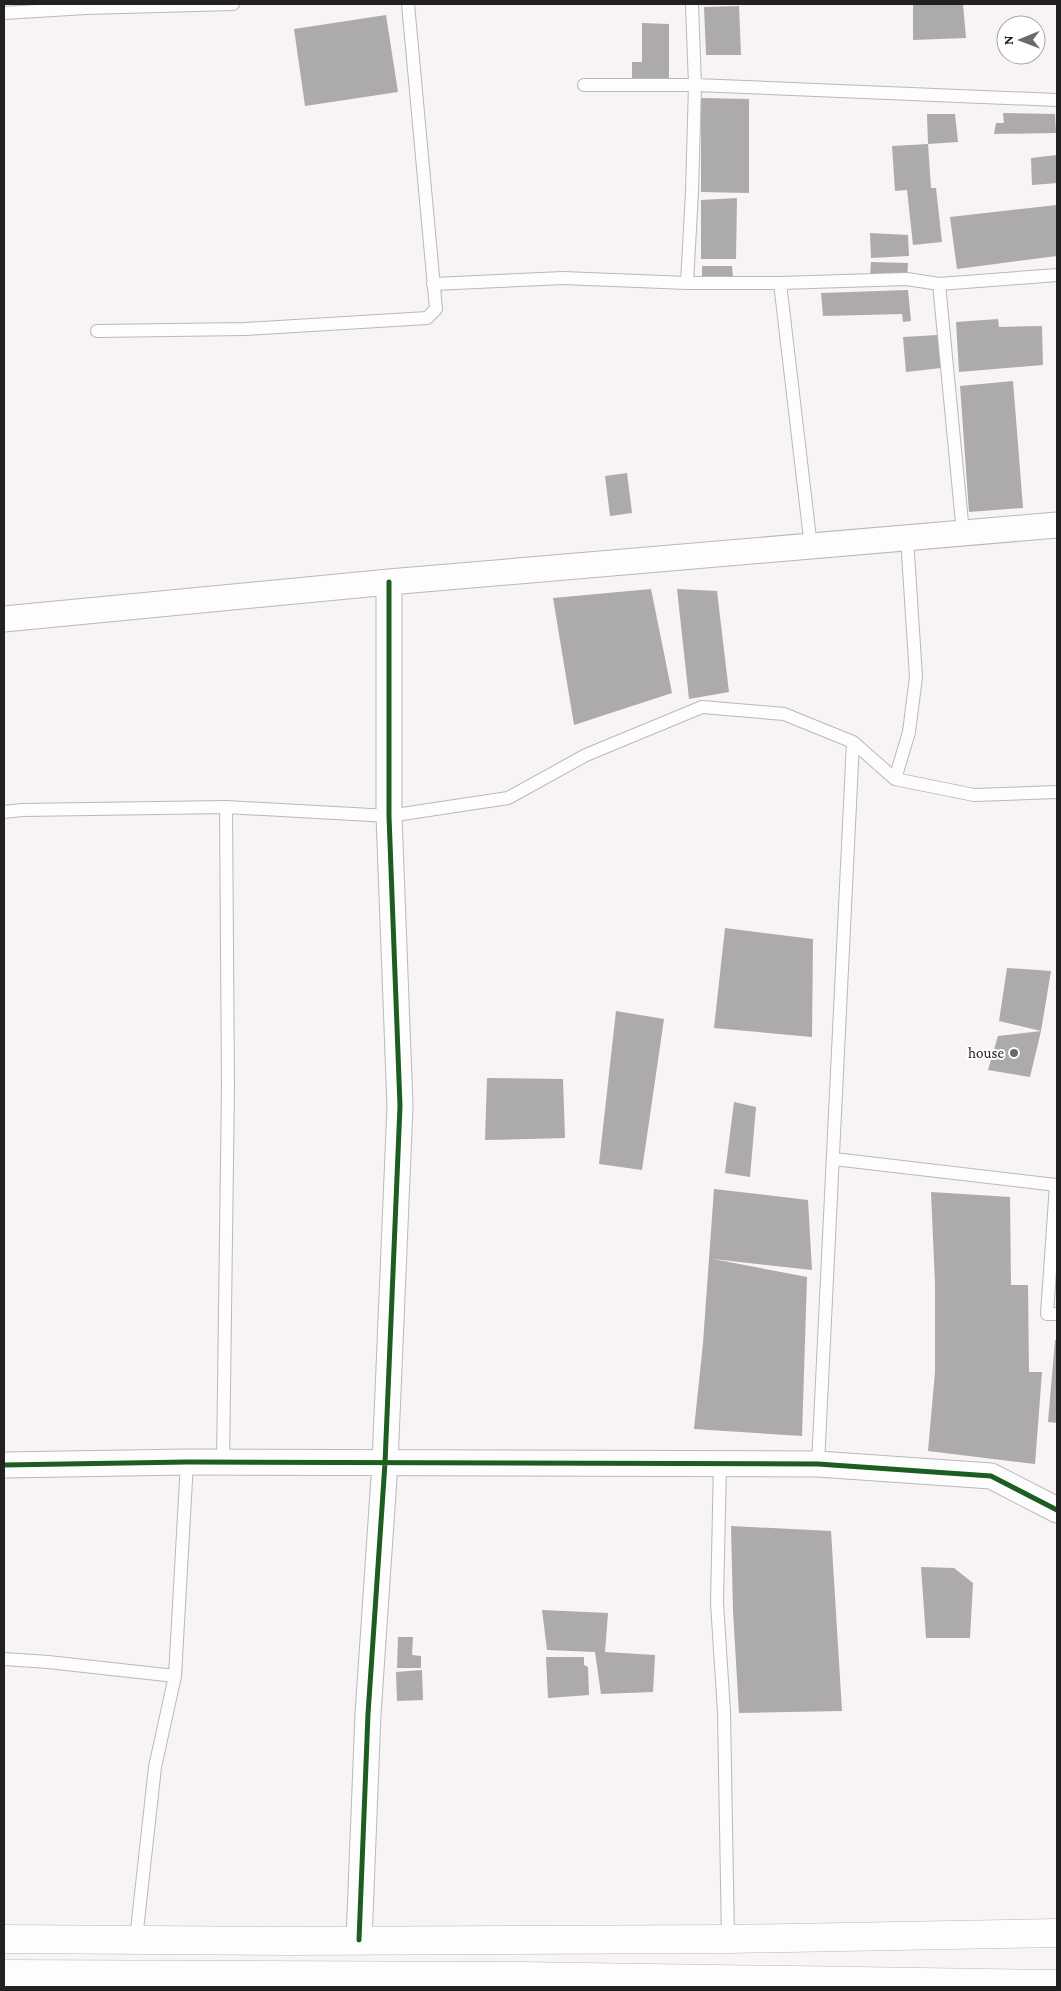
<svg xmlns="http://www.w3.org/2000/svg" width="1061" height="1991" viewBox="0 0 1061 1991" font-family="'Crimson Pro',serif">
<style>
.building{fill:#adaaab}
.lines{fill:none;stroke-linecap:round;stroke-linejoin:round}
.service-casing{stroke:#bbb8b9;stroke-width:14}
.minor-casing{stroke:#bbb8b9;stroke-width:27}
.primary-casing{stroke:#bbb8b9;stroke-width:29}
.service{stroke:#fefdfe;stroke-width:12}
.minor{stroke:#fefdfe;stroke-width:25}
.primary{stroke:#fefdfe;stroke-width:28}
.cycleway-casing{stroke:#fff;stroke-width:8}
.cycleway{stroke:#1b5e20;stroke-width:5}
.poi-dot{fill:#6d6a6b;stroke:#fff;stroke-width:2}
.labels{text-anchor:middle;stroke-width:4;stroke-linejoin:round;paint-order:stroke}
.poi-label{font-size:15px;fill:#222020;stroke:#fff;text-anchor:end}
</style>
<rect width="100%" height="100%" fill="#f8f3f5"/>
<path class="building" d="M913,4H963L966,38L913,40Z
M739,6L741,55H706L704,7Z
M386,15L398,92L305,106L294,29Z
M642,23L669,24V82L632,81V62H642Z
M701,98L749,99V193L701,192Z
M1003,113L1055,114L1056,133L994,134L996,123H1004Z
M927,114H955L958,142L928,144Z
M928,144L931,188H936L942,242L913,245L907,190L895,191L892,146Z
M1057,155V183L1032,185L1031,158Z
M737,198L736,259H701V200Z
M1057,205V256L957,269L950,217Z
M870,233L908,235L909,256L871,258Z
M871,262L908,263L907,279L870,277Z
M702,266H732L733,277H702Z
M908,290L911,321L903,322L902,314L823,316L821,293Z
M998,319L999,327L1042,326L1043,365L959,372L956,322Z
M938,335L941,368L906,372L903,337Z
M1013,381L1023,508L969,512L960,386Z
M627,473L632,513L610,516L605,476Z
M651,589L672,693L574,725L553,598Z
M677,589L717,591L729,692L689,699Z
M725,928L813,939L812,1037L714,1028Z
M1007,968L1051,971L1041,1031L999,1021Z
M616,1011L664,1019L642,1170L599,1164Z
M1041,1031L1030,1077L988,1070L998,1036Z
M487,1078L563,1079L565,1138L485,1140Z
M734,1102L756,1107L750,1177L725,1173Z
M714,1189L808,1200L812,1270L713,1259L807,1277L802,1436L694,1429L703,1343Z
M931,1192L1010,1197L1011,1285H1028L1029,1372H1042L1035,1464L928,1451L935,1372V1284Z
M1055,1340H1057V1423L1048,1422Z
M731,1526L831,1531L842,1711L739,1713L733,1611Z
M921,1567L954,1568L973,1583L970,1638H926Z
M542,1610L608,1613L605,1652L655,1655L653,1692L601,1694L595,1652L547,1650Z
M398,1637H413L412,1655L421,1656V1668H397Z
M546,1657H584V1665L588,1667L589,1695L548,1698Z
M422,1670L423,1700L397,1701L396,1672Z"/>
<g class="lines">
<g class="service-casing">
<path id="service" d="M4,13L86,8L233,4
M584,85H695L1057,100
M687,283L692,192L695,85L692,4
M780,283L811,547
M433,284L563,278L687,283H780L907,279L939,284L1057,275
M939,284L963,533
M97,331L245,329L427,318L436,309L408,4
M895,779L909,732L916,677L907,538
M4,812L22,810L226,807L389,816L508,798L586,755L702,707L784,714L853,742L895,779L974,795L1057,792
M834,1159L1056,1185L1047,1314H1057
M223,1463L228,1086L226,807
M720,1464L717,1603L724,1712L728,1939
M818,1464L853,742
M4,1659L48,1662L175,1676
M136,1939L155,1767L175,1676L187,1462"/>
</g>
<g class="minor-casing">
<path id="minor" d="M4,619L389,582L1057,525
M4,1465L187,1462L818,1464L991,1476L1057,1510
M359,1940L368,1714L385,1463L400,1106L389,816V582"/>
</g>
<g class="primary-casing">
<path id="primary" d="M4,1939L289,1941L728,1939L1057,1933
M4,1974L519,1976L1057,1984"/>
</g>
<use href="#service" class="service"/>
<use href="#minor" class="minor"/>
<use href="#primary" class="primary"/>
<g class="cycleway-casing">
<path id="cycleway" d="M4,1465L187,1462L818,1464L991,1476L1057,1510
M359,1940L368,1714L385,1463L400,1106L389,816V582"/>
</g>
<use href="#cycleway" class="cycleway"/>
</g>
<circle class="poi-dot" cx="1014" cy="1053" r="5"/>
<g class="labels">
<g class="poi-label">
<text x="1004" y="1058">house</text>
</g>
</g>
<rect width="1061" height="1991" fill="none" stroke="#222020" stroke-width="10"/>
<g transform="translate(1021 40) rotate(269)"><circle r="24" fill="#ffffff" stroke="#a7a6a6"/>
<path d="M0-4L9 19L0 12L-9 19Z" fill="#6d6a6b"/>
<text y="-8" font-size="14" font-weight="bold" text-anchor="middle" fill="#222020">N</text>
</g>
</svg>
